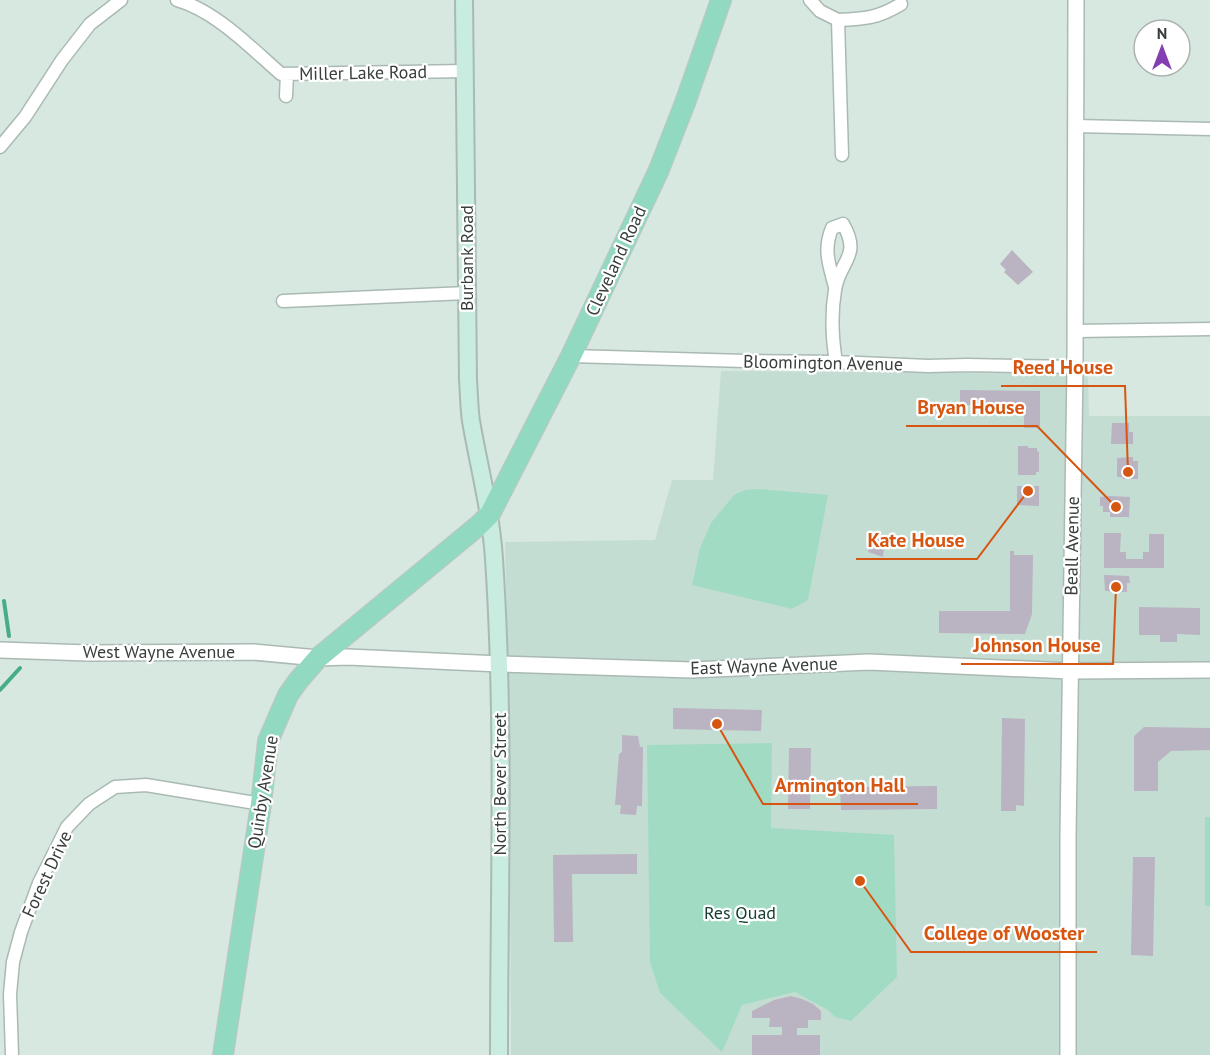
<svg xmlns="http://www.w3.org/2000/svg" width="1210" height="1055" viewBox="0 0 1210 1055" font-family="'PT Sans',sans-serif">
<style>
.built{fill:#c4ddd2}
.green{fill:#a2dbc4}
.lines{fill:none;stroke-linecap:round;stroke-linejoin:round}
.stream{stroke:#48ab89;stroke-width:4}
.building{fill:#bab3c1}
.minor-casing{stroke:#aabab3;stroke-width:15}
.tertiary-casing{stroke:#aabab3;stroke-width:18}
.secondary-casing{stroke:#aabab3;stroke-width:20}
.primary-casing{stroke:#c3c5c4;stroke-width:22}
.minor{stroke:#fff;stroke-width:12}
.tertiary{stroke:#fff;stroke-width:15}
.secondary{stroke:#c8ece0;stroke-width:16}
.primary{stroke:#92d9c1;stroke-width:20}
.labels{text-anchor:middle;stroke-width:4.5;stroke-linejoin:round;paint-order:stroke}
.street-label{font-size:18px;fill:#373e3b;stroke:#fff}
.park-label{font-size:18px;fill:#154031;stroke:#fff}
.leader{fill:none;stroke:#d65611;stroke-width:2}
.callout-dot{fill:#d65611;stroke:#fff;stroke-width:2}
.callout-label{font-size:20px;text-anchor:middle;font-weight:bold;fill:#d65611;stroke:#fff;stroke-width:4.5;stroke-linejoin:round;paint-order:stroke}
</style>
<rect width="100%" height="100%" fill="#d7e8e1"/>
<path class="built" d="M721,371L1088,374L1089,416H1210V1055H511L509,706L505,542L655,540L672,480H713Z"/>
<path class="green" d="M758,489L828,495L808,600L792,609L692,585L700,548L711,523L734,495L745,490Z
M772,743L771,828L894,835L897,977L851,1021L835,1017L828,1010L795,992L742,1005L722,1052L660,993L650,962L647,745Z
M1205,817H1210V906H1205Z"/>
<g class="lines">
<path class="stream" d="M4,601L9,636
M0,690L20,668"/>
</g>
<path class="building" d="M1012,250L1033,272L1018,285L1004,272L1006,270L1000,264Z
M960,390L1040,391V428H1024V408L971,407V405H960Z
M1112,423H1129V432H1133V444H1111Z
M1018,446H1028V448H1037V451L1039,452V472H1036V475H1018Z
M1133,457V461H1138V479H1123L1122,477H1117V458Z
M1017,486H1039V506L1017,505Z
M1111,496L1130,497L1129,517H1110V512H1103V506H1100V497Z
M1104,533H1121L1120,552H1126V559H1143V552H1149V534H1164V568H1104Z
M872,534L885,537L883,557L868,552Z
M1010,551H1014V555H1033L1032,614L1025,634L939,633V611H1010Z
M1104,575L1129,576L1130,583H1127V592L1105,591Z
M1139,607L1200,608V635L1177,634V642H1160V635H1139Z
M673,708L762,710L761,731L673,729Z
M1002,718L1025,719L1024,806L1016,805V811H1001Z
M1144,727L1210,728V750L1171,751L1158,762V791H1134V736Z
M622,735L638,736L640,747H643L642,806H637L636,815L620,814L621,805H615L619,754L622,752Z
M789,748H811L810,809H788Z
M937,786V809L841,810L840,787Z
M637,854V874H572L573,942H554L553,855Z
M1133,857H1155L1153,956L1131,955Z
M791,996L802,999L813,1004L821,1011V1020H808V1028H797V1035H820V1055H752V1035H782V1027H769L770,1018H752V1011L774,1000Z"/>
<g class="lines">
<g class="minor-casing">
<path id="minor" d="M177,0C216,11 251,48 281,74L466,71
M810,0L820,11L838,20
M286,96L287,74
M1075,126L1210,129
M0,147L25,117L62,60L90,24L121,0
M842,155L838,20C865,19 878,18 901,4
M835,287C829,264 823,250 832,228L843,224C862,257 839,261 835,290C831,314 832,338 836,362
M283,301L467,293
M1075,331L1210,329
M571,356L745,361L836,362L928,366L967,365L1075,367
M12,1055L10,994L13,962L21,932L39,883L67,827L89,804L115,787L146,785L261,804"/>
</g>
<g class="tertiary-casing">
<path id="tertiary" d="M0,650L88,653L253,652L318,658L348,657L500,664L692,670L869,662L1070,671L1210,670
M1068,1055V835L1075,367L1076,0"/>
</g>
<g class="secondary-casing">
<path id="secondary" d="M464,0L468,380C469,393 469,407 471,421C479,467 491,512 494,559C505,724 499,890 499,1055"/>
</g>
<g class="primary-casing">
<path id="primary" d="M223,1055L261,804L268,741L288,695L298,681L318,658L479,525L490,514L571,356L658,172L685,103L721,0"/>
</g>
<use href="#minor" class="minor"/>
<use href="#tertiary" class="tertiary"/>
<use href="#secondary" class="secondary"/>
<use href="#primary" class="primary"/>
</g>
<g class="labels">
<g class="street-label">
<text transform="translate(363 73) rotate(-1)" y="6">Miller Lake Road</text>
<text transform="translate(467 258) rotate(-90)" y="6">Burbank Road</text>
<text transform="translate(616 261) rotate(-65)" y="6">Cleveland Road</text>
<text transform="translate(823 363) rotate(1)" y="6">Bloomington Avenue</text>
<text transform="translate(1072 546) rotate(-89)" y="6">Beall Avenue</text>
<text x="159" y="658">West Wayne Avenue</text>
<text transform="translate(764 666) rotate(-2)" y="6">East Wayne Avenue</text>
<text transform="translate(500 784) rotate(-90)" y="6">North Bever Street</text>
<text transform="translate(263 792) rotate(-81)" y="6">Quinby Avenue</text>
<text transform="translate(47 874) rotate(-65)" y="6">Forest Drive</text>
</g>
<g class="park-label">
<text x="740" y="919">Res Quad</text>
</g>
</g>
<path class="leader" d="M1128 472L1125 386H1001M1116 507L1037 426H906M1028 491L977 559H856M1116 587L1113 664H961M717 724L763 804H918M860 881L911 952H1097"/>
<g class="callout-dot">
<circle cx="1128" cy="472" r="6"/>
<circle cx="1116" cy="507" r="6"/>
<circle cx="1028" cy="491" r="6"/>
<circle cx="1116" cy="587" r="6"/>
<circle cx="717" cy="724" r="6"/>
<circle cx="860" cy="881" r="6"/>
</g>
<g class="callout-label">
<text x="1063" y="374">Reed House</text>
<text x="971" y="414">Bryan House</text>
<text x="916" y="547">Kate House</text>
<text x="1037" y="652">Johnson House</text>
<text x="840" y="792">Armington Hall</text>
<text x="1004" y="940">College of Wooster</text>
</g>
<g transform="translate(1162 48)"><circle r="28" fill="#ffffff" stroke="#afb2b1" stroke-width="1.5"/>
<path d="M0-4.5L10 22L0 15L-10 22Z" fill="#833eb2"/>
<text y="-9" font-size="16" font-weight="bold" text-anchor="middle" fill="#373e3b">N</text>
</g>
</svg>
